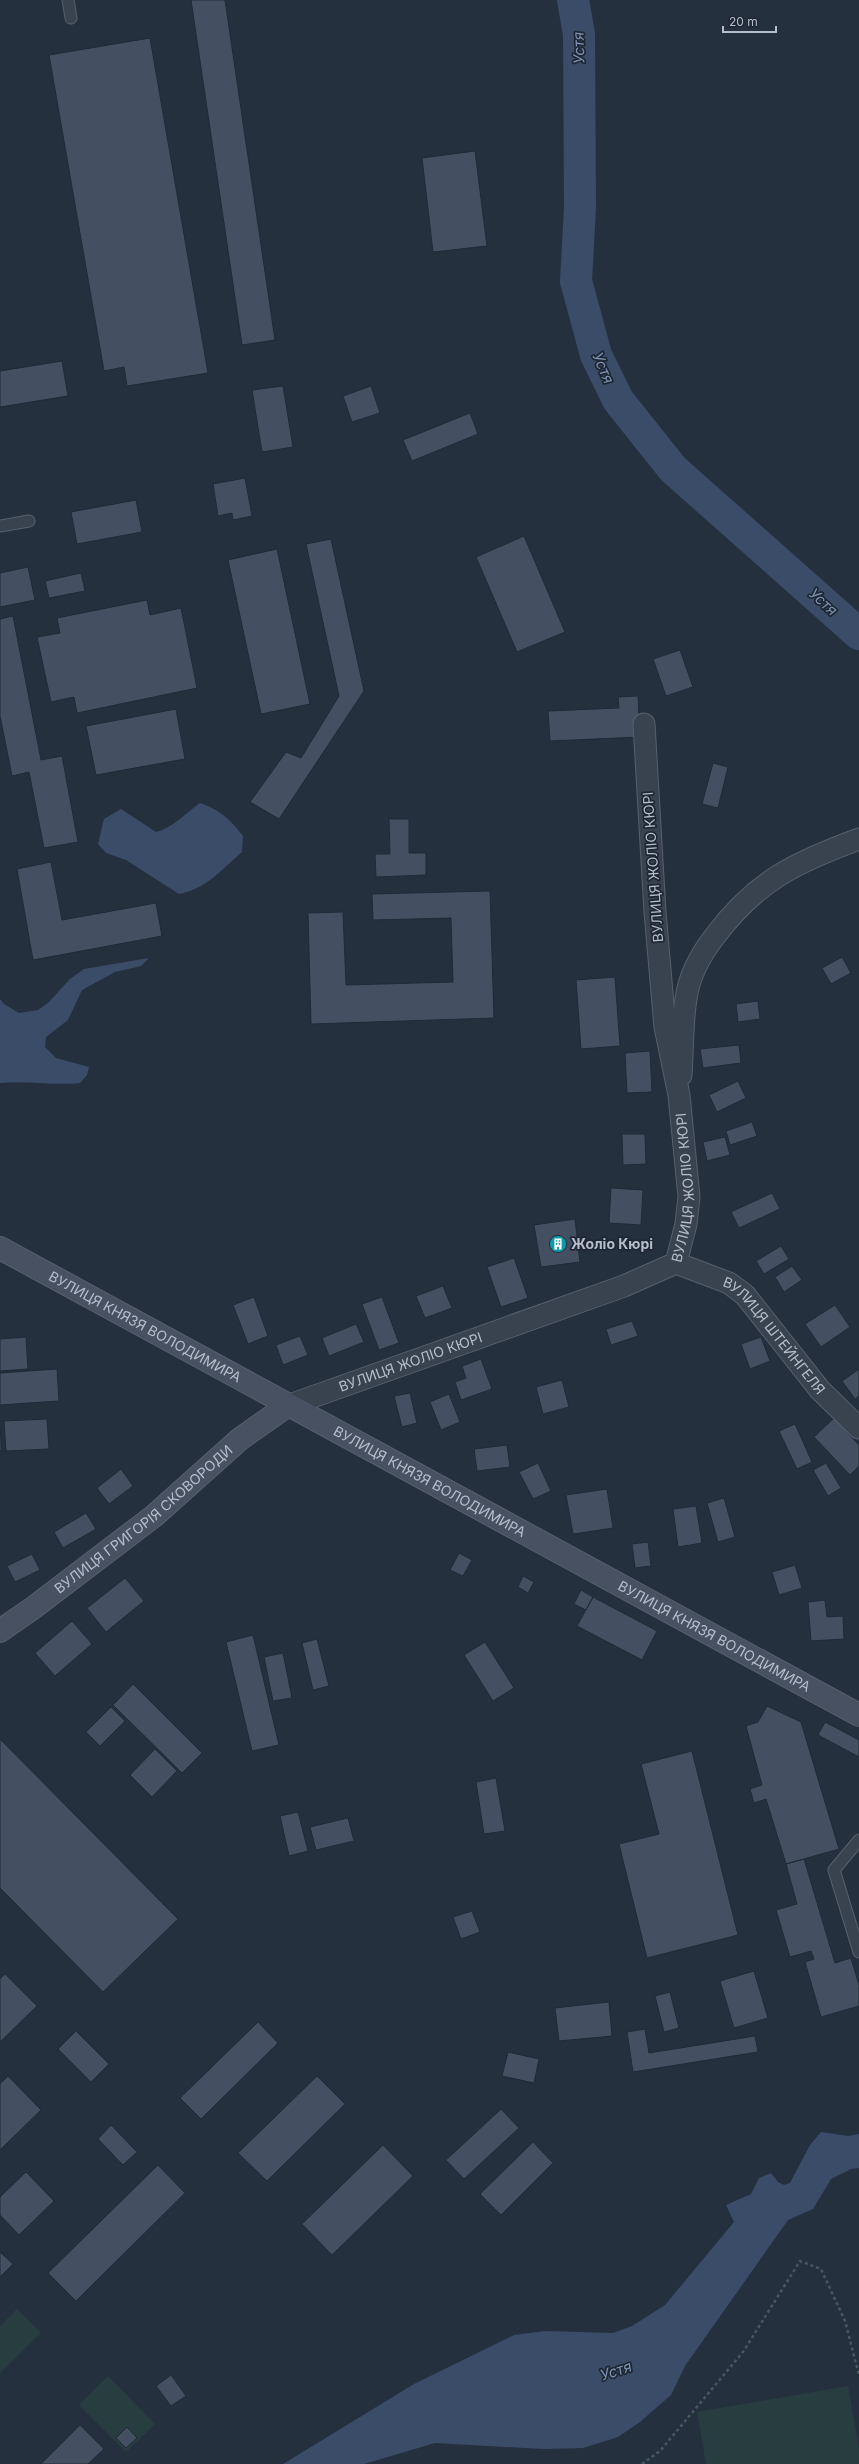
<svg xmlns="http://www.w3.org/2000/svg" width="859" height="2464" viewBox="0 0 859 2464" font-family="Inter,sans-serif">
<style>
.green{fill:#273d40}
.water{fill:#3b4c68}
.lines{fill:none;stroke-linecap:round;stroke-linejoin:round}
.river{stroke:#3b4c68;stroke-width:32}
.building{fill:#445061;stroke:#202936}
.lane-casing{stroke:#57606d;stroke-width:13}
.street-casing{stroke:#57606d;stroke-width:23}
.secondary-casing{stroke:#57606d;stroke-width:24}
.path{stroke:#455a5d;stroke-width:2.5;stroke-dasharray:3 3;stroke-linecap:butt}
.lane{stroke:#39424f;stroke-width:11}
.street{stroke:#39424f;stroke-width:21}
.secondary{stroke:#475162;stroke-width:22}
.labels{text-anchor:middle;stroke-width:3.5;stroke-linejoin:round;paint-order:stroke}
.street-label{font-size:14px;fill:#b5bdca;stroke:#1e2734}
.poi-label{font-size:14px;font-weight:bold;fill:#b5bdca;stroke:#1e2734;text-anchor:start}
.water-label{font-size:15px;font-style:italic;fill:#7d92b1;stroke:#1e2734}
</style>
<rect width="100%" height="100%" fill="#25303f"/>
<path class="green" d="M17,2309L41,2333L0,2373V2326Z
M108,2376L155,2424L126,2452L79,2405Z
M848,2386L859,2448V2464H706L697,2412Z"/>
<path class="water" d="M200,803C220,810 230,819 243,836L242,852C221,870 206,889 179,894L126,860L106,853L98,844L104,819L121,809L156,832C171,829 186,813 200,803Z
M149,958L141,966L115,972L82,990L68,1020L46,1037L45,1047L56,1058L89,1067L87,1075L80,1083C53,1086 27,1080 0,1083V999L4,1004L19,1013L38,1010L48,1003L70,979L84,969Z
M821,2132L848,2136L859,2134V2168L851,2169L831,2179L813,2209L788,2220L685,2366L671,2395L640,2422L618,2437L583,2448L543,2449L435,2443L364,2464H283L414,2384L514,2335L546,2331L613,2333L632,2326L665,2305L734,2222L726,2205L751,2194L759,2178L771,2173L778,2182L784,2185L790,2183L810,2145Z"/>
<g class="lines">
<path class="river" d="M573,0L579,34L580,208L576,281L596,355L618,400L673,469L859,634"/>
</g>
<path class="building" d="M191,0H225L275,340L242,345Z
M150,38L208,373L127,386L124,367L104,371L49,55Z
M475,151L487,246L433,252L422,158Z
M62,361L68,396L0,407V371Z
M283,386L293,447L262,452L252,390Z
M371,386L380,413L352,422L343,396Z
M470,413L478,434L412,461L403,440Z
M245,478L252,516L233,520L232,513L218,516L213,484Z
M136,500L142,532L77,544L71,512Z
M524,536L565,632L517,652L476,557Z
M331,539L364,691L279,819L250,802L286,752L301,758L339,696L306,544Z
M277,549L310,704L261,714L228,560Z
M28,567L35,600L0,607V573Z
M81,573L85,591L49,598L45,581Z
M147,600L150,615L181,608L197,688L77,713L74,697L51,702L37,637L60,633L57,618Z
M13,616L41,760L62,756L78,842L44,848L29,772L12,776L0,716V619Z
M680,650L693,687L666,696L653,659Z
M638,696L640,737L550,741L548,711L619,708L618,697Z
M176,709L185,759L96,775L86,726Z
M713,763L728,767L718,808L702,804Z
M389,819H409V853H426V875L376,877L375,854H390Z
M51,862L62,920L156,903L162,936L33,960L17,869Z
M490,891L494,1018L311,1024L308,913L343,912L346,985L453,982L451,918L373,920L372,894Z
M842,957L851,973L831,984L822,968Z
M615,977L620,1046L581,1049L576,980Z
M758,1001L760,1019L738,1022L736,1004Z
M739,1045L741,1063L703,1068L700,1049Z
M650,1051L652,1092L627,1093L625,1053Z
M738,1081L746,1098L717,1112L709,1095Z
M752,1122L757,1136L730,1145L726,1131Z
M622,1134H645L646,1164L623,1165Z
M725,1137L730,1155L707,1161L703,1142Z
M611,1188L643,1190L641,1225L609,1223Z
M772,1193L780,1209L739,1228L731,1212Z
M575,1219L580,1262L541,1267L534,1225Z
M781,1246L789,1259L764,1274L756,1261Z
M514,1258L528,1298L501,1307L487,1267Z
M792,1266L802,1280L784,1292L775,1277Z
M443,1286L452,1308L425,1318L416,1296Z
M254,1297L268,1336L248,1344L233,1305Z
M382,1297L399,1343L379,1350L362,1304Z
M835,1305L850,1327L821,1347L805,1324Z
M632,1321L638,1336L611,1345L606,1329Z
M356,1324L364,1342L329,1356L322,1338Z
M300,1336L308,1355L283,1365L276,1345Z
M26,1337L28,1369L0,1371V1339Z
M761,1337L770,1361L750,1369L741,1344Z
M481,1359L492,1389L461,1400L455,1382L466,1378L462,1366Z
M57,1369L59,1401L0,1405V1373Z
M859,1369V1396L855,1399L842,1381Z
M562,1380L569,1407L543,1414L536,1387Z
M410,1393L417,1423L402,1427L394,1396Z
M449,1394L460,1422L441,1430L430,1402Z
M834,1418L859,1445V1466L850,1475L814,1437Z
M47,1419L49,1449L6,1451L4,1421Z
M795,1424L812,1462L797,1469L779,1431Z
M0,1426L2,1451H0Z
M507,1445L510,1467L477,1471L474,1449Z
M538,1463L551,1491L533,1499L519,1472Z
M826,1463L841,1488L828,1496L813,1470Z
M121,1469L133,1486L109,1504L97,1488Z
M607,1489L613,1528L573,1534L566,1495Z
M724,1498L735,1537L718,1542L707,1503Z
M696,1506L702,1543L678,1547L673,1509Z
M86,1513L96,1529L63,1548L54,1532Z
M648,1542L651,1566L635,1568L632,1544Z
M459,1553L472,1560L463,1576L450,1570Z
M32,1554L40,1570L15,1582L7,1566Z
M795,1565L802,1588L779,1595L772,1572Z
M523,1576L534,1582L528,1593L518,1587Z
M125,1578L144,1601L106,1632L87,1608Z
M581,1590L593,1597L586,1610L574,1604Z
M593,1597L657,1631L642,1660L577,1626Z
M825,1600L827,1617L843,1616L844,1639L811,1641L808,1602Z
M72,1621L92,1644L55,1676L35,1653Z
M253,1635L279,1745L252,1751L226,1642Z
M317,1639L329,1686L313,1690L302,1643Z
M485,1642L514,1688L493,1701L464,1655Z
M283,1653L292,1698L273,1701L264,1657Z
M133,1684L202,1753L182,1773L113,1705Z
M767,1706L801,1722L839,1849L786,1864L766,1799L754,1803L750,1789L762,1785L746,1726L758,1722Z
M111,1707L125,1721L100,1746L86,1732Z
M825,1722L859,1740V1757L818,1735Z
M0,1739L178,1919L103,1992L0,1888Z
M155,1749L177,1771L152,1797L130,1775Z
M692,1751L738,1935L647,1958L619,1844L659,1834L641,1764Z
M496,1778L505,1831L484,1834L476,1782Z
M298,1812L308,1851L289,1856L280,1816Z
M348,1818L354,1841L316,1850L310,1827Z
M804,1859L835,1963L851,1958L859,1985V2006L821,2017L805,1962L814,1959L811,1951L790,1957L776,1910L797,1904L786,1864Z
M472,1911L480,1932L461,1939L453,1917Z
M754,1971L768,2018L734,2028L720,1981Z
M5,1974L37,2006L0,2042V1979Z
M670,1992L679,2028L664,2032L655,1996Z
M609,2002L612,2036L559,2041L555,2008Z
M258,2022L278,2043L201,2119L180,2098Z
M645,2029L649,2053L755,2036L758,2052L633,2072L627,2032Z
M76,2031L109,2064L91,2082L58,2049Z
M508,2052L539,2059L534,2083L502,2076Z
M8,2076L41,2110L0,2150V2084Z
M317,2076L345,2104L267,2181L238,2153Z
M501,2109L519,2128L464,2179L446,2160Z
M111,2125L137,2152L123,2165L98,2139Z
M533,2142L553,2163L501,2215L480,2194Z
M383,2145L413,2176L332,2255L302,2224Z
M158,2165L185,2193L76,2301L48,2273Z
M26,2172L54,2201L19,2235L0,2215V2197Z
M0,2252L13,2264L0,2277Z
M171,2375L186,2396L171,2406L156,2386Z
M80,2425L104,2449L88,2464H41Z
M127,2427L137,2438L126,2448L116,2438Z"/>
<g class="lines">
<g class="lane-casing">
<path id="lane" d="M68,0L71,18
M0,526L29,521
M859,1840L834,1870L859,1952"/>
</g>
<g class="street-casing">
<g id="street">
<path d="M681,1075C683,1049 682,1023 686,999C689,975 701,954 715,936C756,881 796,862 859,839"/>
<path id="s1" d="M676,1263L729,1283L745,1295L820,1390L859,1428"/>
<path id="s2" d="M287,1406L624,1286L676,1263L686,1224L689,1197L679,1095L665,1027L655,912L644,724"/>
</g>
</g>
<g class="secondary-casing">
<g id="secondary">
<path id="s3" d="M0,1248L859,1715"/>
<path id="s4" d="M0,1631L33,1608L154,1516L240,1439L287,1406"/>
</g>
</g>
<path class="path" d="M642,2464L660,2451L743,2352L800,2261L821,2269L845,2321L859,2375"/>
<use href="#lane" class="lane"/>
<use href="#street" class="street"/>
<use href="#secondary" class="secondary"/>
</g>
<defs>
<g id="building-disc" transform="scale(0.9)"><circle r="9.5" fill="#0f9aa8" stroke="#1e2734"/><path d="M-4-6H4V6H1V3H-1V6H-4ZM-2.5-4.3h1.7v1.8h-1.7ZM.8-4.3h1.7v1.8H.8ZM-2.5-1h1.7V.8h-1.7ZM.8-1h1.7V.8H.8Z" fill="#fff"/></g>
</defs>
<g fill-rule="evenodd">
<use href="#building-disc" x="558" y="1244"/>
</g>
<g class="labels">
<g class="street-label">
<text transform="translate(653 867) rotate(-94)" y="5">ВУЛИЦЯ ЖОЛІО КЮРІ</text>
<text dy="5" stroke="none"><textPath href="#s2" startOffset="491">ВУЛИЦЯ ЖОЛІО КЮРІ</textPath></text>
<text dy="5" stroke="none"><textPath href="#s3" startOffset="165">ВУЛИЦЯ КНЯЗЯ ВОЛОДИМИРА</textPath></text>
<text dy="5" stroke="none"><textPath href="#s1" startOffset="126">ВУЛИЦЯ ШТЕЙНГЕЛЯ</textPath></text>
<text dy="5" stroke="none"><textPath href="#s2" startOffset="131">ВУЛИЦЯ ЖОЛІО КЮРІ</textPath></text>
<text dy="5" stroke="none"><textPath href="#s3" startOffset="489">ВУЛИЦЯ КНЯЗЯ ВОЛОДИМИРА</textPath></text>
<text dy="5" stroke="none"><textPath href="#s4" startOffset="182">ВУЛИЦЯ ГРИГОРІЯ СКОВОРОДИ</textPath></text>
<text dy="5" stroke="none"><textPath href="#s3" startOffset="813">ВУЛИЦЯ КНЯЗЯ ВОЛОДИМИРА</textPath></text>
</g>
<g class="poi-label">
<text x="571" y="1249">Жоліо Кюрі</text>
</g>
<g class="water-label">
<text transform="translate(579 48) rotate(-92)" y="5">Устя</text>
<text transform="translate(603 368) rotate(66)" y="5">Устя</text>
<text transform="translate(823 602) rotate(42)" y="5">Устя</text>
<text transform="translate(616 2371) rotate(-18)" y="5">Устя</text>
</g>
</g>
<path d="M723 26v6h53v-6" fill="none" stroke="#b5bdca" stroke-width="2"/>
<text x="729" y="26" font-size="12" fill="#b5bdca" stroke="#1e2734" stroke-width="3" paint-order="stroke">20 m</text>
</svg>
